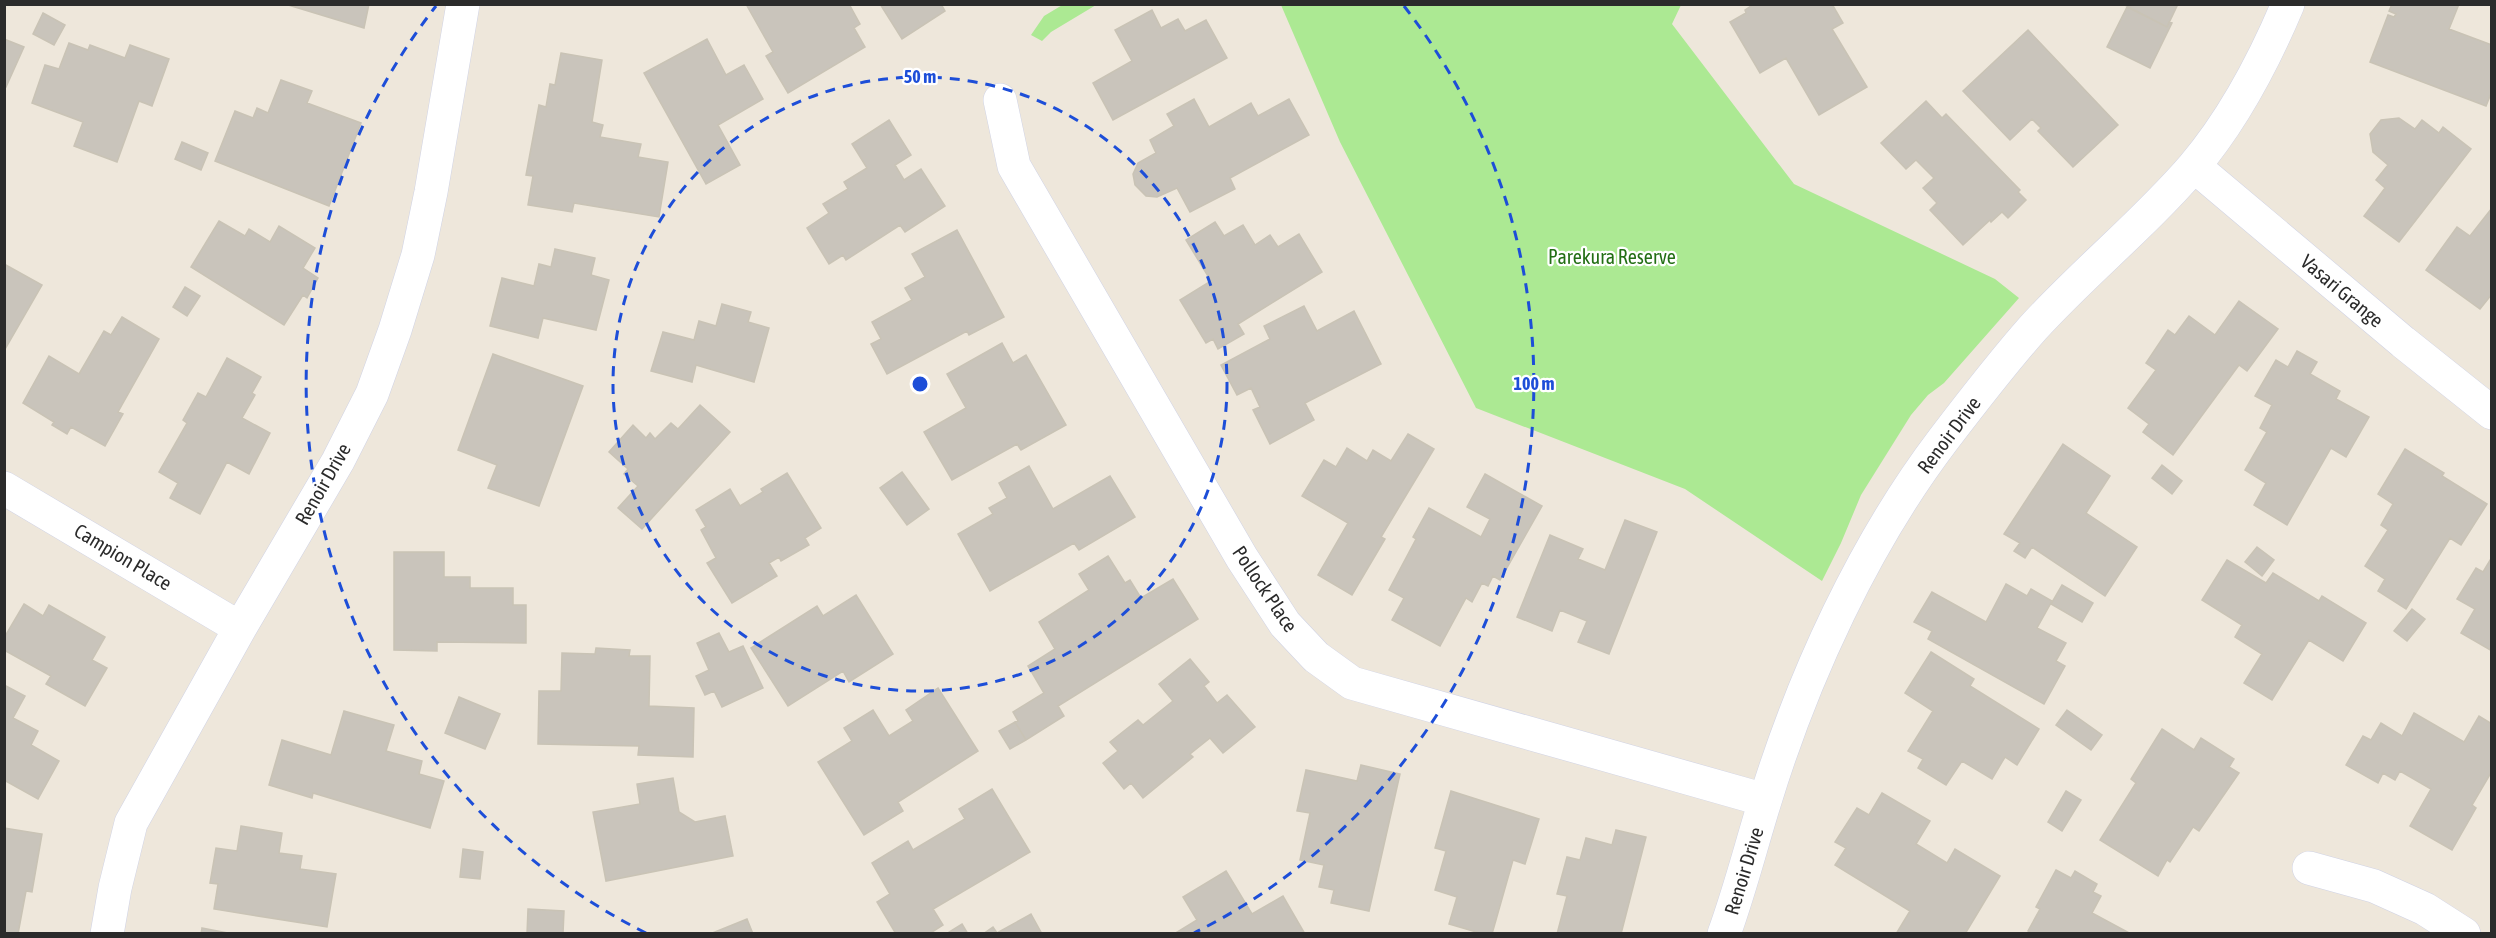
<svg xmlns="http://www.w3.org/2000/svg" width="2496" height="938" viewBox="0 0 2496 938" font-family="'Asap Condensed',sans-serif">
<style>
.green{fill:#ace993}
.building{fill:#c9c4bb;stroke:#c9c3b5;stroke-width:1.5}
.lines{fill:none;stroke-linecap:round;stroke-linejoin:round}
.minor-casing{stroke:#d0d3e5;stroke-width:34}
.minor{stroke:#fff;stroke-width:33}
.ring{fill:none;stroke:#1d4ed8;stroke-width:3;stroke-dasharray:10 8}
.labels{text-anchor:middle;stroke-width:4.5;stroke-linejoin:round;paint-order:stroke}
.park-label{font-size:20px;fill:#226e14;stroke:#fff}
.street-label{font-size:20px;fill:#2b2b2b;stroke:#fff}
.centre{fill:#1d4ed8;stroke:#fff;stroke-width:3}
.ring-label{font-size:18px;text-anchor:middle;font-weight:bold;fill:#1d4ed8;stroke:#fff;stroke-width:4.5;stroke-linejoin:round;paint-order:stroke}
</style>
<rect width="100%" height="100%" fill="#eee7db"/>
<path class="green" d="M1064,4L1096,5L1051,32L1042,41L1031,35L1044,16Z
M1281,5H1681L1672,24L1794,184L1995,279L2019,298L1944,383L1928,395L1911,415L1861,495L1841,543L1822,581L1685,489L1476,408L1340,142Z"/>
<path class="building" d="M285,4H369L364,28Z
M746,4H849L860,24L854,28L865,47L788,93L766,56L773,52Z
M880,4H941L945,11L902,39Z
M1754,4H1832L1843,23L1832,29L1867,87L1819,115L1786,58L1760,73L1730,22L1746,13L1745,10Z
M2123,4H2178L2167,27Z
M2392,4H2459L2449,29L2492,45V91L2486,106L2370,62L2388,15L2394,17L2396,14L2389,11Z
M2127,7L2167,27L2169,22L2172,23L2150,68L2107,47Z
M1152,10L1161,28L1178,19L1185,31L1206,20L1227,58L1113,120L1093,83L1132,61L1115,30Z
M43,13L65,25L54,45L33,34Z
M2028,30L2118,125L2073,167L2038,131L2041,128L2032,119L2010,140L1963,91Z
M4,39L24,47L6,87L4,86Z
M707,39L726,75L744,65L763,99L718,125L740,165L706,184L644,73Z
M69,43L88,50L90,45L125,58L130,45L169,59L152,106L139,101L117,162L74,146L83,122L32,103L45,65L59,69Z
M561,53L602,60L592,122L603,125L600,137L641,144L638,157L668,162L659,217L574,203L572,212L528,205L533,176L526,175L539,105L546,107L550,84L555,85Z
M281,80L312,91L307,103L361,123L329,206L215,161L235,111L253,118L257,108L268,113Z
M1194,99L1209,127L1251,103L1258,116L1289,99L1309,135L1230,178L1235,189L1190,212L1177,188L1157,197L1146,196L1135,185L1133,174L1138,163L1156,153L1150,140L1174,126L1167,114Z
M1926,101L1942,118L1946,114L2020,190L2018,192L2026,200L2008,218L2002,212L1991,222L1990,220L1963,245L1930,210L1937,203L1923,188L1934,178L1916,160L1906,169L1881,143Z
M2399,118L2415,129L2422,120L2439,133L2443,127L2471,149L2399,242L2364,216L2385,188L2376,180L2388,165L2373,152L2370,134L2381,120Z
M889,120L911,155L895,165L904,180L921,169L945,206L905,232L900,225L846,260L843,255L829,264L807,228L829,213L823,204L848,189L844,182L867,168L852,144Z
M182,142L208,153L201,170L175,159Z
M2492,208V294L2480,309L2426,270L2457,227L2470,236Z
M219,221L245,236L249,229L270,242L279,226L315,248L303,268L318,278L307,298L303,295L284,325L191,267Z
M1215,222L1224,236L1243,225L1255,245L1270,235L1278,247L1299,234L1322,272L1238,324L1244,334L1218,349L1213,339L1206,343L1180,300L1211,281L1186,240Z
M957,230L1004,317L969,335L967,331L887,374L871,344L881,339L872,322L912,300L905,288L925,277L912,254Z
M555,249L595,258L591,275L609,280L596,330L543,318L538,338L490,326L502,278L534,286L539,264L551,267Z
M4,264L42,285L4,351Z
M185,287L200,296L187,316L173,307Z
M2239,301L2278,329L2247,371L2239,365L2173,455L2143,432L2149,424L2128,408L2156,370L2146,363L2168,330L2175,335L2189,316L2215,335Z
M722,304L751,312L748,322L769,328L754,382L696,365L692,382L651,371L663,332L694,340L699,321L716,326Z
M1304,306L1317,331L1354,311L1381,364L1305,403L1314,420L1270,444L1253,410L1260,407L1251,388L1237,395L1221,365L1270,339L1264,326Z
M122,317L159,339L118,412L123,414L105,446L71,427L67,434L52,425L54,422L23,403L49,356L79,374L104,331L111,335Z
M1002,343L1013,363L1026,355L1066,425L1021,450L1017,444L952,480L924,432L966,408L947,374Z
M2297,351L2317,362L2310,374L2340,391L2336,399L2369,417L2346,457L2331,448L2287,525L2254,505L2266,483L2245,470L2267,432L2260,428L2272,405L2255,396L2276,360L2288,367Z
M493,354L583,386L539,506L488,488L497,465L458,450Z
M227,358L261,377L252,393L255,395L242,418L270,433L249,474L227,462L200,514L170,498L178,483L159,472L187,423L183,420L198,393L206,397Z
M700,405L730,432L642,529L618,508L638,486L624,474L628,469L609,452L633,425L646,438L650,433L655,439L671,423L678,429Z
M1408,434L1434,449L1381,537L1385,539L1352,595L1318,575L1348,523L1302,496L1324,460L1336,467L1347,448L1367,461L1373,450L1391,461Z
M2063,444L2110,476L2086,513L2137,547L2105,596L2032,547L2025,558L2014,551L2020,543L2004,534Z
M2405,449L2444,473L2442,476L2487,504L2461,545L2450,538L2406,609L2378,591L2385,579L2365,566L2388,530L2381,525L2393,504L2378,494Z
M2162,465L2182,481L2172,494L2152,478Z
M1029,466L1053,509L1110,476L1135,517L1079,550L1074,543L990,591L958,534L993,514L989,508L1007,498L999,483Z
M902,472L929,509L907,525L880,488Z
M787,473L821,528L805,538L809,545L781,561L779,557L769,563L777,576L732,603L707,563L716,558L701,530L706,527L696,510L730,489L740,506L763,492L761,489Z
M1485,474L1542,506L1500,580L1493,576L1488,586L1482,583L1472,602L1466,598L1440,646L1392,620L1404,598L1389,590L1416,539L1413,537L1429,508L1481,537L1490,519L1467,507Z
M1625,520L1657,532L1609,654L1578,642L1587,621L1560,610L1552,631L1517,617L1550,535L1583,549L1578,559L1605,570Z
M2257,547L2274,560L2262,576L2245,562Z
M394,552H444V577H470V588H513V605H526V643L437,642V651L394,650Z
M1108,556L1125,583L1130,580L1141,598L1173,579L1198,619L1058,706L1064,716L1026,740L1015,722L1018,721L1013,712L1044,693L1028,666L1055,649L1039,622L1089,590L1079,574Z
M2492,557V651L2461,633L2475,609L2457,599L2476,568L2483,572Z
M2227,560L2266,583L2273,573L2319,601L2322,596L2366,623L2343,661L2309,640L2272,700L2244,683L2262,654L2235,637L2242,625L2202,600Z
M2006,584L2027,596L2031,589L2052,601L2037,628L2066,643L2056,661L2065,666L2044,704L1928,639L1932,631L1914,622L1932,592L1986,622Z
M2062,585L2093,603L2082,622L2051,604Z
M856,595L893,654L849,682L843,671L788,706L751,648L817,606L823,616Z
M24,604L43,616L49,605L105,637L92,660L107,668L85,706L46,684L51,676L4,650V638Z
M2412,609L2425,619L2407,641L2394,631Z
M719,633L729,652L743,646L763,688L722,707L714,691L705,695L696,676L709,670L697,643Z
M596,648L630,650L629,656H650L649,706L694,708L693,757L638,755L639,746L538,744L539,691H561L562,653L595,654Z
M1931,652L1974,679L1970,686L2039,729L2017,765L2005,757L1992,779L1962,761L1946,785L1918,768L1923,759L1908,751L1933,711L1905,693Z
M1190,659L1209,682L1204,686L1217,703L1227,695L1255,727L1223,753L1210,738L1190,754L1193,757L1143,798L1131,783L1124,789L1103,763L1118,751L1110,742L1138,720L1143,725L1173,701L1159,684Z
M4,685L25,696L13,718L38,731L31,745L59,761L38,799L4,780Z
M938,688L978,751L898,802L903,811L864,835L818,762L852,741L844,728L873,710L889,736L913,721L906,710Z
M459,697L500,714L485,749L445,733Z
M2067,710L2102,735L2091,750L2056,725Z
M344,711L394,725L386,751L422,761L419,774L444,781L430,828L313,793L312,798L269,785L282,740L331,755Z
M2414,713L2464,742L2479,716L2492,724V771L2472,805L2476,808L2452,850L2410,826L2431,789L2400,771L2395,780L2383,773L2378,783L2346,765L2363,736L2371,740L2381,723L2402,736Z
M1015,722L1026,740L1010,749L999,731Z
M2162,729L2194,750L2201,738L2234,759L2229,767L2239,773L2199,831L2193,827L2170,862L2167,860L2158,876L2100,840L2136,783L2131,779Z
M1361,765L1400,774L1369,911L1331,903L1334,890L1319,887L1324,865L1300,860L1310,813L1297,811L1306,770L1357,781Z
M673,778L679,812L695,822L725,816L733,856L606,881L593,812L640,804L637,784Z
M992,789L1030,852L933,909L943,925L929,934H896L877,902L890,894L872,863L908,841L913,850L965,819L959,809Z
M1451,791L1539,819L1525,864L1513,860L1492,934H1483L1449,924L1457,897L1435,890L1446,851L1435,848Z
M2066,791L2081,800L2062,831L2048,822Z
M1882,793L1930,821L1916,844L1947,863L1955,849L2000,876L1965,934H1896L1910,911L1835,865L1846,848L1835,842L1857,808L1869,815Z
M241,826L282,833L279,853L302,856L300,869L336,874L327,927L214,909L218,884L210,883L216,848L237,851Z
M4,828L42,834L32,892L26,891L18,934H4Z
M1616,830L1646,837L1621,934H1557L1567,896L1557,894L1567,857L1580,860L1586,838L1612,845Z
M463,849L483,852L480,879L460,877Z
M2056,870L2071,878L2075,871L2097,884L2093,892L2101,896L2092,913L2131,934H2033L2028,931L2040,909L2036,907Z
M1226,871L1252,914L1283,896L1305,934H1174L1197,920L1183,897Z
M528,909L564,911L563,934H527Z
M1031,914L1042,934H983L993,927L997,933Z
M747,919L753,934H710Z
M962,924L968,934H946Z
M202,928L233,934H201Z"/>
<g class="lines">
<g class="minor-casing">
<path id="minor" d="M1000,100L1014,166L1242,558L1285,624L1316,657L1352,683L1765,800
M2194,166L2403,342L2492,413
M4,488L240,628
M2309,868L2374,886L2425,909L2464,934
M107,934L115,888L131,823L240,628L338,461L372,394L395,330L418,255L431,192L463,4
M1724,934C1740,890 1751,846 1765,801C1803,677 1864,544 1943,440C1972,402 2002,363 2033,328C2084,272 2144,224 2193,167C2233,120 2264,61 2288,4"/>
</g>
<use href="#minor" class="minor"/>
</g>
<g class="ring">
<circle cx="920" cy="384" r="307"/>
<path d="M646 933A614 614 0 0 1 436 6M1404 6A614 614 0 0 1 1194 933"/>
</g>
<g class="labels">
<g class="park-label">
<text x="1612" y="264">Parekura Reserve</text>
</g>
<g class="street-label">
<text transform="translate(2342 291) rotate(40)" y="7">Vasari Grange</text>
<text transform="translate(1949 435) rotate(-53)" y="7">Renoir Drive</text>
<text transform="translate(323 484) rotate(-60)" y="7">Renoir Drive</text>
<text transform="translate(123 557) rotate(31)" y="7">Campion Place</text>
<text transform="translate(1265 589) rotate(56)" y="7">Pollock Place</text>
<text transform="translate(1744 871) rotate(-73)" y="7">Renoir Drive</text>
</g>
</g>
<circle cx="920" cy="384" r="9" class="centre"/>
<g class="ring-label">
<text x="920" y="83">50 m</text>
<text x="1534" y="390">100 m</text>
</g>
<rect width="2496" height="938" fill="none" stroke="#2b2b2b" stroke-width="12"/>
</svg>
